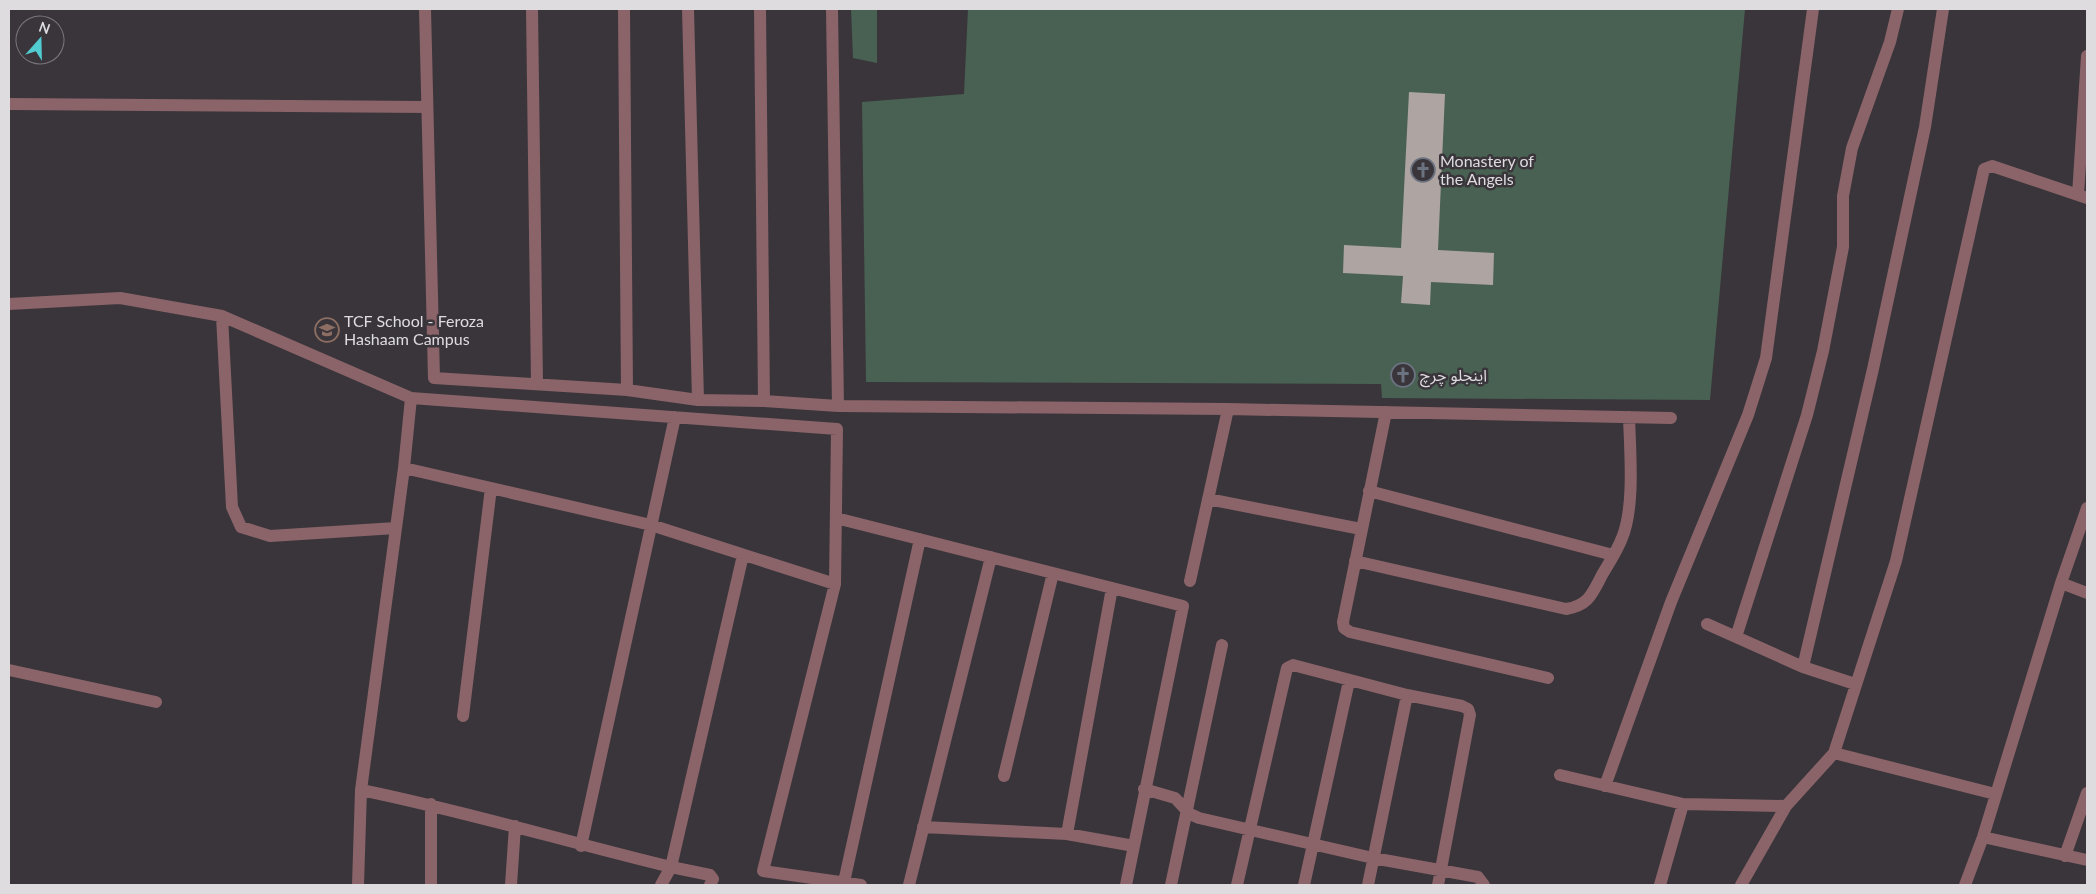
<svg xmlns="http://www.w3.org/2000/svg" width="2096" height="894" viewBox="0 0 2096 894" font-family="Lato,'Noto Sans Arabic',sans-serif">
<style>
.green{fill:#496152}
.building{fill:#aea4a1}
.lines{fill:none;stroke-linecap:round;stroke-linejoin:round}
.minor{stroke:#8a6469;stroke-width:12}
.labels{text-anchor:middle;stroke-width:5;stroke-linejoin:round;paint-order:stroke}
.poi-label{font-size:16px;fill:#dfdce0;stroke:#39353b;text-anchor:start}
</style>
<rect width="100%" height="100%" fill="#39353b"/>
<path class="green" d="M851,9H877V63L853,58Z
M968,9H1745L1710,400L1382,398L1381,384L866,382L862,102L964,94Z"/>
<path class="building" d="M1409,92L1445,94L1438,250L1494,253L1493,285L1431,282L1430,305L1401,303L1403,276L1343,273L1344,245L1401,248Z"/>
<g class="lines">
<path class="minor" d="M425,9L434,378L627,390L698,400L764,401L838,406L1228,409L1671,418
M532,9L537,384
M624,9L627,390
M688,9L698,400
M760,9L764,401
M832,9L838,406
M9,104L427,107
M2078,195L2087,56
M9,304L120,298L222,316L411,398L837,429L835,584L763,871L861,885
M222,316L232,507L241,527L270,536L396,528
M1386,412L1343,622L1344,628L1350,632L1548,678
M404,468L651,525L835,584
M1369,491L1613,555
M1208,499L1361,529
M836,518L1183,606L1126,885
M1355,561L1566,609C1589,605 1592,594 1602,575C1609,563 1617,551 1622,538C1635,507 1630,451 1629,417
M1190,581L1228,409
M2061,583L2087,593
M1707,624L1803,667L1855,684
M1736,637L1807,415L1823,351L1843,247V196L1852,148L1890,42L1898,9
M1803,667L1873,369L1925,127L1943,9
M9,670L156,702
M463,716L491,488
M1834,753L1995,794
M1560,775L1683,804L1786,806
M1004,776L1053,573
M1605,786L1671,602L1748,415L1766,358L1813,9
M1144,789L1175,798L1190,814L1199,818L1373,858L1478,877L1484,885
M361,790L404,468L411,398
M923,827L1067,834L1134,846
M1067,834L1112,588
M1983,837L2087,860
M581,846L675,417
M2065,856L2087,793
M844,882L920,539
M358,885L361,790C465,811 567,842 671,867L661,885
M431,885V804
M511,885L515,826
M710,885L713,879L710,875L671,867L743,555
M909,885L991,557
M1171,885L1222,645
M1237,885L1287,668L1293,665L1407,695L1462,706L1468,709L1470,715L1438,885
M1304,885L1349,681
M1368,885L1407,695
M1660,885L1683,804
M1741,885L1786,806L1834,753L1896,561L1984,169L1992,166L2087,198
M1965,885L1983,837L2061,583L2087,508"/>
</g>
<defs>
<g id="church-ring" transform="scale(1.25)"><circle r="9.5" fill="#39353b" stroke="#6b7280" stroke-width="1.5"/><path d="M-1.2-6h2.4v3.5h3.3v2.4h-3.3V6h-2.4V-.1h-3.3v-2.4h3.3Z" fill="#6b7280"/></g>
<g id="school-ring" transform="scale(1.25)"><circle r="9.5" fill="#39353b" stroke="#8d6e63" stroke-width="1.5"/><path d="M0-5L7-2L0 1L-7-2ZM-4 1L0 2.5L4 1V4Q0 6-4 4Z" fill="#8d6e63"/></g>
</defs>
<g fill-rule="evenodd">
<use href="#church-ring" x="1423" y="170"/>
<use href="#school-ring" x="327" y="330"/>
<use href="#church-ring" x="1403" y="375"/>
</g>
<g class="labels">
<g class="poi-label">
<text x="1440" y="167">Monastery of<tspan x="1440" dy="18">the Angels</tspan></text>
<text x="344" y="327">TCF School - Feroza<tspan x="344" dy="18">Hashaam Campus</tspan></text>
<text x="1420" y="381">اینجلو چرچ</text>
</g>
</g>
<rect width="2096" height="894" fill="none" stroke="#dfdce0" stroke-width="20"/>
<g transform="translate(40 40) rotate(20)"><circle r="24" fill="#39353b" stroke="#7b787d"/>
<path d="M0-4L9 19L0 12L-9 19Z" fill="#51ccd1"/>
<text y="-8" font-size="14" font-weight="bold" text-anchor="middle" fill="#dfdce0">N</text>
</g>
</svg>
